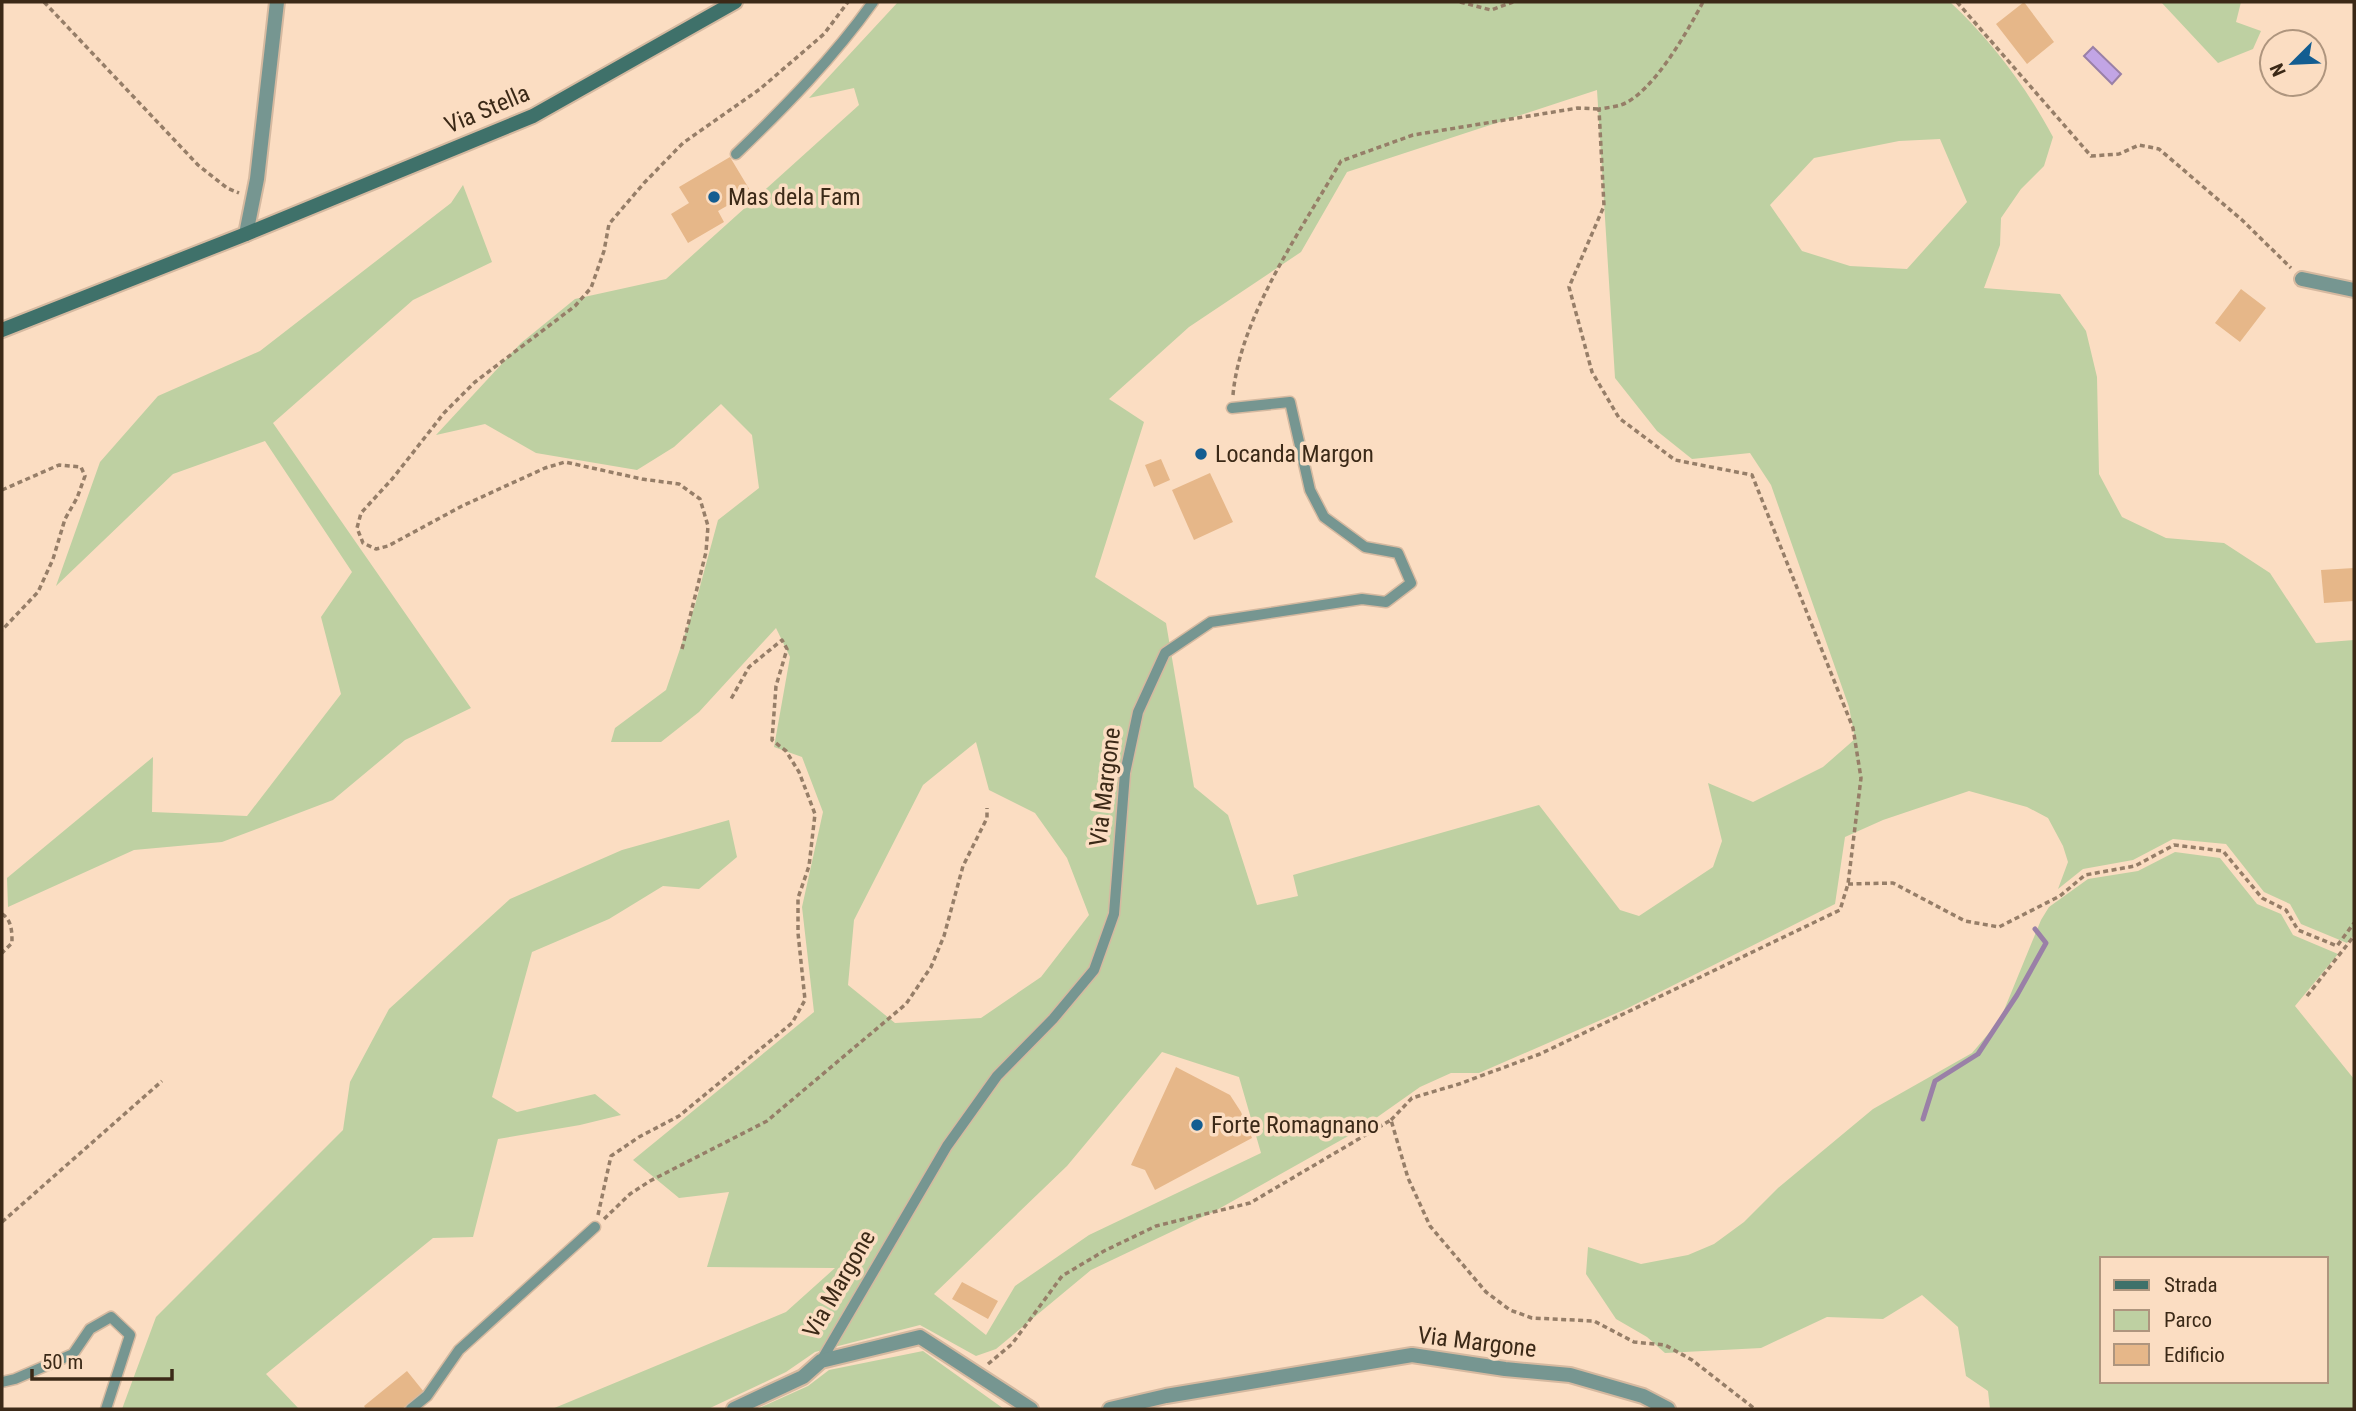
<svg xmlns="http://www.w3.org/2000/svg" width="2356" height="1411" viewBox="0 0 2356 1411" font-family="'Roboto Condensed',sans-serif">
<style>
.green{fill:#bed0a2;fill-rule:evenodd}
.water{fill:#c2a5e5;stroke:#9a80a7;stroke-width:2}
.lines{fill:none;stroke-linecap:round;stroke-linejoin:round}
.stream{stroke:#9a80a7;stroke-width:5}
.building{fill:#e6b789}
.service-casing{stroke:#d5b9a0;stroke-width:13}
.minor-casing{stroke:#d5b9a0;stroke-width:18}
.secondary-casing{stroke:#d5b9a0;stroke-width:18}
.path{stroke:#967e68;stroke-width:3.5;stroke-dasharray:5 3.5;stroke-linecap:butt}
.service{stroke:#769691;stroke-width:10}
.minor{stroke:#769691;stroke-width:14}
.secondary{stroke:#3f716a;stroke-width:14}
.poi-dot{fill:#135d91;stroke:#fbddc2;stroke-width:2.5}
.labels{text-anchor:middle;stroke-width:7;stroke-linejoin:round;paint-order:stroke}
.street-label{font-size:24px;fill:#3b2917;stroke:#fbddc2}
.poi-label{font-size:24px;fill:#3b2917;stroke:#fbddc2;text-anchor:start}
</style>
<rect width="100%" height="100%" fill="#fbddc2"/>
<path class="green" d="M898,2H1950C1991,40 2027,88 2053,137L2044,166L2021,189L2001,218L2000,245L1984,288L2060,294L2086,331L2097,377L2099,474L2122,517L2166,538L2224,543L2270,573L2316,643L2354,640V935L2347,943L2301,924L2290,904L2264,892L2226,844L2173,839L2133,860L2083,869L2058,889L2068,862L2063,846L2048,818L2027,807L1969,791L1883,820L1845,837L1835,904L1626,1009L1479,1073H1451L1420,1087L1359,1130L1215,1211L1091,1270L996,1349L976,1356L920,1325L815,1352L786,1372L708,1409H552L786,1312L835,1268L707,1267L729,1192L679,1198L633,1160L814,1012L802,907L823,812L802,757L774,747L790,657L776,628L699,712L661,742H611L615,728L666,690L695,605L718,520L759,488L752,435L721,404L674,447L637,470L536,453L485,424L436,435L521,343L575,299L666,279L859,105L854,88L809,98ZM1597,90L1615,378L1657,431L1692,459L1750,453L1771,485L1849,707L1855,739L1823,767L1753,802L1708,783L1722,841L1713,867L1639,916L1620,910L1539,805L1293,875L1298,896L1257,905L1228,815L1194,787L1166,623L1095,577L1144,422L1109,399L1189,327L1301,252L1347,172ZM1940,139L1967,202L1907,269L1850,266L1802,251L1770,205L1814,158L1899,141ZM976,742L989,790L1035,813L1067,858L1089,915L1041,977L981,1018L895,1023L848,985L854,920L923,785ZM1162,1052L1239,1077L1261,1153L1089,1235L1015,1286L986,1335L934,1294L1067,1166Z
M2161,2H2241L2236,22L2261,31L2253,49L2218,63Z
M463,185L492,262L413,300L273,423L471,708L405,740L333,800L222,842L134,850L8,907L7,878L153,757L152,812L247,816L341,694L321,617L352,572L265,441L173,474L56,586L100,462L158,396L260,351L451,203Z
M729,820L737,857L699,889L663,886L609,919L532,952L492,1097L517,1112L595,1094L621,1115L580,1125L498,1139L473,1237L433,1238L266,1374L299,1409H122L156,1317L343,1130L350,1082L389,1009L510,899L622,850Z
M2175,852L2220,858L2257,904L2281,914L2293,935L2338,954L2295,1006L2354,1079V1409H1990L1988,1391L1966,1376L1958,1327L1922,1295L1883,1319L1827,1317L1761,1348L1665,1353L1647,1337L1616,1319L1586,1274L1588,1247L1641,1264L1688,1255L1714,1244L1744,1222L1778,1188L1873,1109L1972,1053L2000,1020L2041,920L2049,907L2088,879L2138,871ZM2102,1259H2326V1381H2102Z
M923,1351L1004,1409H757L808,1386L829,1370Z"/>
<path class="water" d="M2093,47L2121,74L2112,84L2084,56Z"/>
<g class="lines">
<path class="stream" d="M1923,1119L1935,1081L1978,1054L2017,995L2046,943L2035,929"/>
</g>
<path class="building" d="M2024,2L2054,42L2027,64L1996,24Z
M730,157L751,192L718,211L724,222L688,243L671,214L689,203L679,187Z
M2241,289L2266,308L2240,342L2215,323Z
M1161,459L1170,480L1154,487L1145,465Z
M1210,473L1233,522L1194,540L1172,490Z
M2354,568V601L2324,603L2321,570Z
M1176,1067L1230,1095L1241,1112L1252,1138L1155,1190L1145,1170L1131,1165Z
M962,1282L998,1301L988,1319L952,1299Z
M407,1371L424,1392L402,1409H366L364,1406Z"/>
<g class="lines">
<g class="service-casing">
<path id="service" d="M736,154C786,106 833,58 873,2
M821,1361L947,1146L997,1076L1053,1019L1094,970L1114,914L1125,773L1138,712L1165,653L1211,622L1362,599L1386,602L1411,583L1398,553L1365,547L1324,517L1310,490L1290,402L1232,408
M2,1382L15,1379L73,1354L90,1329L111,1317L130,1335L106,1409
M411,1409L427,1396L459,1350L595,1227"/>
</g>
<g class="minor-casing">
<path id="minor" d="M246,234L257,179L277,2
M2302,279L2354,290
M734,1409L803,1377L821,1361L920,1337L1031,1409
M1110,1409L1166,1396L1412,1355L1505,1369L1570,1375L1643,1396L1668,1409"/>
</g>
<g class="secondary-casing">
<path id="secondary" d="M2,330L246,234L533,116L735,2"/>
</g>
<path class="path" d="M44,2L198,165L227,188L239,193
M1460,2L1491,10L1513,2
M1957,2L2091,156L2119,154L2139,145L2159,149L2242,220L2291,268
M1233,395C1240,316 1302,229 1341,161L1413,135L1578,108L1598,109
M2,490L59,465L81,467L85,476L77,498L65,519L53,559L38,592L2,630
M682,649L706,552L708,526L700,499L679,484L642,479L565,462L545,468L462,506L388,546L376,549L363,543L357,528L361,513L393,478L444,413L475,382L575,306L591,288L604,251L609,224L644,183L683,143L760,89L824,34L848,2
M1848,884L1893,883L1965,921L1999,927L2060,896L2085,875L2135,866L2174,845L2223,851L2262,898L2286,910L2298,930L2337,946L2354,923
M2,914C12,920 12,932 12,943L2,953
M2307,996L2354,936
M1391,1120L1412,1098L1459,1084L1540,1054L1840,910L1848,884L1861,778L1853,728L1752,475L1675,460L1619,418L1592,372L1569,287L1604,206L1599,109C1605,108 1614,107 1621,105C1653,93 1687,32 1703,2
M598,1215L611,1156L639,1137L679,1116L792,1023L805,1000L798,933V898L809,866L815,814L799,772L786,751L772,740L776,686L787,649L782,640L749,667L731,699
M604,1219L630,1194L650,1181L767,1121L906,1004L931,967L944,936L963,866L987,818V808
M2,1222L162,1081
M988,1364L1012,1344L1062,1276L1104,1251L1156,1226L1250,1203L1391,1120L1408,1178L1430,1226L1486,1292L1510,1310L1532,1318L1594,1321L1634,1342L1665,1345L1692,1360L1755,1409"/>
<use href="#service" class="service"/>
<use href="#minor" class="minor"/>
<use href="#secondary" class="secondary"/>
</g>
<g class="poi-dot">
<circle cx="714" cy="197" r="7"/>
<circle cx="1201" cy="454" r="7"/>
<circle cx="1197" cy="1125" r="7"/>
</g>
<g class="labels">
<g class="street-label">
<text transform="translate(487 109) rotate(-23)" y="8">Via Stella</text>
<text transform="translate(1105 787) rotate(-83)" y="8">Via Margone</text>
<text transform="translate(839 1284) rotate(-60)" y="8">Via Margone</text>
<text transform="translate(1477 1342) rotate(7)" y="8">Via Margone</text>
</g>
<g class="poi-label">
<text x="728" y="205">Mas dela Fam</text>
<text x="1215" y="462">Locanda Margon</text>
<text x="1211" y="1133">Forte Romagnano</text>
</g>
</g>
<rect width="2356" height="1411" fill="none" stroke="#3b2917" stroke-width="7"/>
<rect x="2100" y="1257" width="228" height="126" fill="#fbddc2" stroke="#ae957e" stroke-width="2"/>
<rect x="2114" y="1280" width="35" height="10" fill="#3f716a" stroke="#ae957e" stroke-width="2"/>
<text x="2164" y="1292" font-size="21" fill="#3b2917">Strada</text>
<rect x="2114" y="1310" width="35" height="21" fill="#bed0a2" stroke="#ae957e" stroke-width="2"/>
<text x="2164" y="1327" font-size="21" fill="#3b2917">Parco</text>
<rect x="2114" y="1344" width="35" height="21" fill="#e6b789" stroke="#ae957e" stroke-width="2"/>
<text x="2164" y="1362" font-size="21" fill="#3b2917">Edificio</text>
<g transform="translate(2293 63) rotate(246)"><circle r="33" fill="#fbddc2" stroke="#ae957e" stroke-width="2"/>
<path d="M0-5L12 26L0 18L-12 26Z" fill="#135d91"/>
<text y="-10" font-size="19" font-weight="bold" text-anchor="middle" fill="#3b2917">N</text>
</g>
<path d="M32 1369v10h140v-10" fill="none" stroke="#3b2917" stroke-width="3.5"/>
<text x="42" y="1369" font-size="21" fill="#3b2917" stroke="#fbddc2" stroke-width="5" paint-order="stroke">50 m</text>
</svg>
